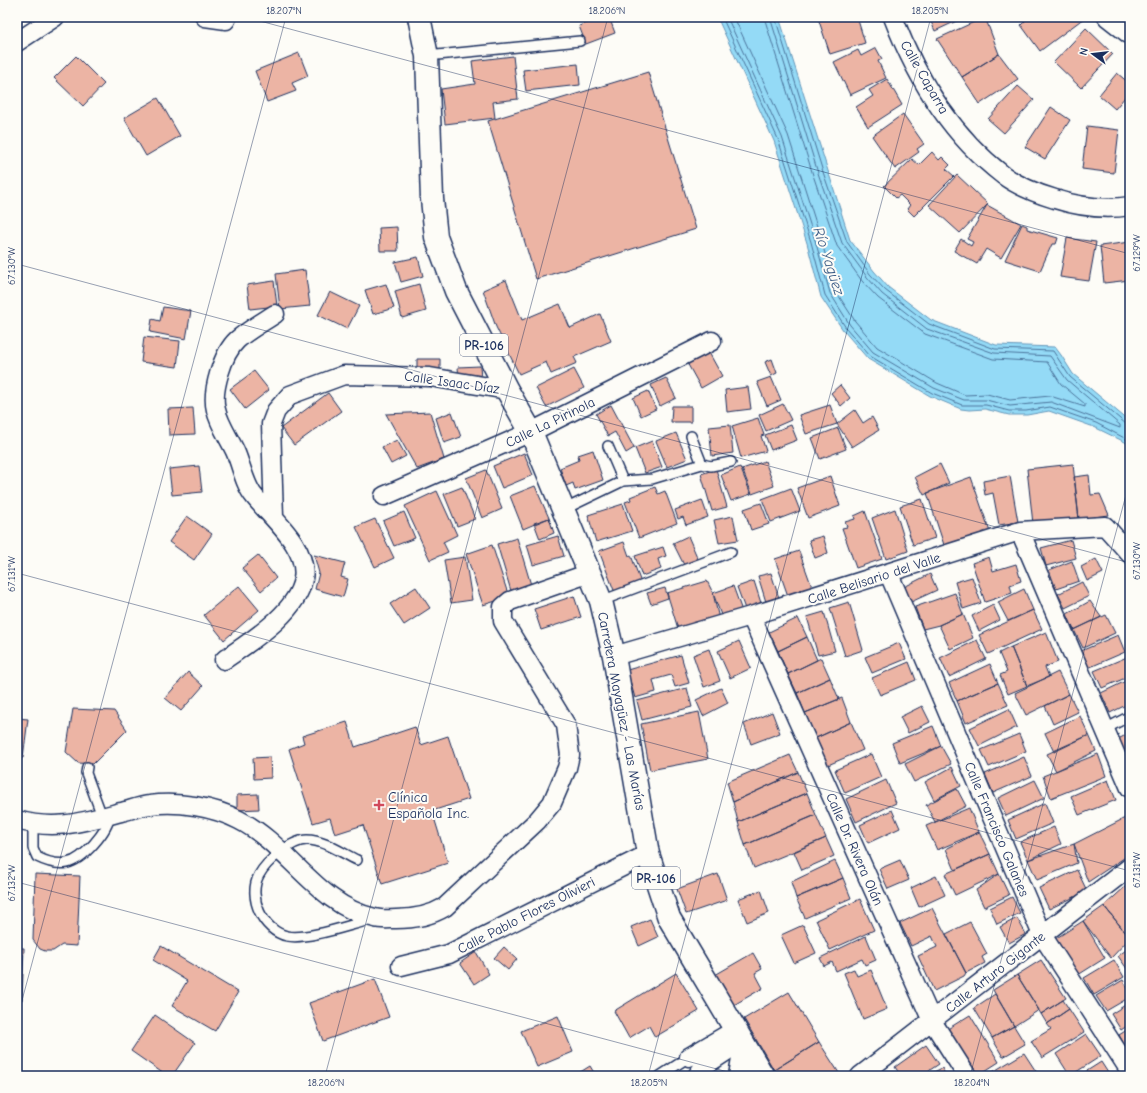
<svg xmlns="http://www.w3.org/2000/svg" width="1147" height="1093" viewBox="0 0 1147 1093" font-family="'Comic Neue',sans-serif">
<style>
.water{fill:#94daf6;stroke:#6496b9}
.lines{fill:none;stroke-linecap:round;stroke-linejoin:round}
.shore{stroke:#4b739b;stroke-width:1}
.building{fill:#ecb4a4;stroke:#1b2f5e}
.service-casing{stroke:#1b2f5e;stroke-width:12}
.minor-casing{stroke:#1b2f5e;stroke-width:21}
.primary-casing{stroke:#1b2f5e;stroke-width:25}
.service{stroke:#fdfcf7;stroke-width:9}
.minor{stroke:#fdfcf7;stroke-width:18}
.primary{stroke:#fdfcf7;stroke-width:22}
.ticks{fill:none;stroke:#1b2f5e;stroke-width:1;stroke-opacity:0.45}
.poi-dot{fill:#d1495b;stroke:#fdfcf7;stroke-width:1.5}
.labels{text-anchor:middle;stroke-width:4;stroke-linejoin:round;paint-order:stroke}
.shield{fill:#fdfcf7;stroke:#5f6c8c;stroke-width:1}
.shield-label{font-size:13px;font-weight:bold;fill:#1b2f5e}
.street-label{font-size:14px;fill:#1b2f5e;stroke:#fdfcf7}
.poi-label{font-size:14px;fill:#1b2f5e;stroke:#fdfcf7;text-anchor:start}
.water-label{font-size:15px;font-style:italic;fill:#395a84;stroke:#fdfcf7}
.neatline{fill:none;stroke:#1b2f5e;stroke-width:1.5}
.ticks-label{font-size:10px;text-anchor:middle;fill:#1b2f5e}
</style>
<rect width="100%" height="100%" fill="#fdfcf7"/>
<filter id="ink" filterUnits="userSpaceOnUse"><feTurbulence type="fractalNoise" baseFrequency=".025" numOctaves="2"/><feDisplacementMap in="SourceGraphic" scale="8" xChannelSelector="R" yChannelSelector="G"/><feConvolveMatrix kernelMatrix="1 2 1 2 8 2 1 2 1" color-interpolation-filters="sRGB"/></filter>
<g filter="url(#ink)">
<path class="water" d="M717,17H779L850,240L874,271L888,287L931,320L996,345L1055,347L1061,355L1073,374L1130,422V447L1125,442L1094,427L1049,411L1027,415H1009L985,409L969,410L961,409L930,396L868,359L843,330L821,297L807,243L774,141Z"/>
<g class="lines">
<path class="shore" d="M722,17L778,139L811,242L825,295L846,328L870,356L932,393L962,405H986L1009,411H1026L1050,407L1096,423L1130,441
M727,17L782,137L815,240L830,293L850,325L873,352L934,388L964,400H986L1010,406L1051,402L1120,428V425L1067,380L1050,356L994,353L927,329L882,294L867,277L842,243L818,173L770,17
M734,17L788,135L821,239L835,290L855,321L877,347L937,383L965,395L987,394L1010,400L1050,396L1085,407V404L1061,384L1047,362L993,359L925,334L878,298L862,281L837,246L813,175L764,17
M775,17L823,172L847,242L870,274L885,290L929,324L995,349L1053,351L1070,377L1126,424L1130,425"/>
</g>
<path class="building" d="M601,17H609L615,33L586,44L579,26Z
M857,17L865,43L830,54L818,18Z
M929,17H965L935,31Z
M985,17L999,54L962,77L937,39Z
M1022,17H1083L1084,18L1040,51L1021,25L1025,21Z
M1086,28L1113,54L1081,88L1054,62Z
M876,48L882,59L878,61L886,78L850,95L834,62L858,50L861,56Z
M299,53L308,76L292,83L296,91L267,102L255,71Z
M999,54L1018,79L980,104L962,77Z
M76,56L104,84L83,106L54,78Z
M513,56L518,99L493,102L495,118L445,124L441,89L475,84L472,61Z
M578,64L580,85L526,91L523,70Z
M648,72L696,229L536,279L488,121Z
M1117,73L1130,84V91L1115,109L1099,95Z
M887,79L902,105L868,127L856,107L873,96L869,90Z
M1018,86L1034,100L1004,133L988,119Z
M158,98L180,136L146,156L124,118Z
M1051,107L1070,120L1045,159L1025,147Z
M903,114L924,144L917,149L919,152L895,169L872,136Z
M1087,126L1119,130L1114,173L1082,169Z
M932,152L939,160L942,157L950,165L946,169L954,176L914,216L907,209L910,205L900,195L896,198L884,186L912,159L919,165Z
M957,175L988,204L960,233L929,205Z
M987,205L1021,224L1001,258L986,249L977,264L954,251L961,239L971,246L973,242L967,239Z
M1022,224L1027,226V229L1058,238L1056,244H1052L1040,271L1005,260Z
M397,227L398,251H380L379,228Z
M1067,238L1096,242L1089,281L1060,277Z
M1130,242V280L1104,283L1100,246Z
M418,257L423,276L401,282L395,262Z
M305,270L310,306L280,309L276,274Z
M506,280L522,320L560,304L570,328L600,314L611,341L574,357L577,363L551,374L546,362L519,374L496,327L483,290Z
M274,281L277,306L250,309L247,285Z
M386,284L394,308L373,314L365,290Z
M419,284L426,311L402,318L395,291Z
M330,292L359,306L347,329L318,315Z
M163,307L191,311L186,339L150,332L152,319L160,321Z
M144,337L180,341L177,367L141,362Z
M707,349L722,376L701,388L686,361Z
M417,359H440V373H417Z
M772,359L777,373L771,376L765,362Z
M480,366L481,379L459,381L458,367Z
M574,369L584,388L546,407L536,388Z
M254,371L269,390L245,409L230,389Z
M771,377L781,400L767,406L757,382Z
M666,378L676,398L660,406L651,385Z
M840,385L850,398L841,406L831,393Z
M748,387L751,409L727,412L725,390Z
M648,391L656,409L641,416L633,398Z
M328,393L341,411L294,445L281,428Z
M783,404L791,420L766,431L759,415Z
M611,405L634,448L626,453L615,432L608,436L596,414Z
M830,405L837,424L806,434L799,415Z
M672,406H691V422H671Z
M193,408L195,434L169,435L168,409Z
M855,410L863,423L872,417L879,430L852,447L837,424Z
M430,412L444,459L417,469L386,414Z
M452,412L461,437L444,443L436,418Z
M758,418L764,435L761,436L766,451L741,458L732,426Z
M730,425L733,453L712,456L709,427Z
M791,425L797,440L771,450L765,435Z
M838,428L846,449L820,459L812,438Z
M676,433L687,459L667,467L656,441Z
M397,440L406,456L391,464L382,447Z
M652,441L662,467L645,473L635,448Z
M593,450L603,480L575,490L573,483L566,486L560,468L579,460L578,455Z
M524,453L533,475L502,488L493,466Z
M765,461L774,486L752,494L742,469Z
M940,464L949,483L924,495L915,477Z
M1073,464L1079,519L1033,524L1027,469Z
M199,466L202,492L172,495L169,469Z
M740,467L751,494L731,501L721,475Z
M716,469L727,507L712,511L701,474Z
M486,470L502,509L482,518L466,478Z
M1089,475L1091,495L1100,494L1109,515L1079,519L1074,477Z
M830,476L840,506L808,518L797,488Z
M1010,476L1018,522L999,525L993,493L985,495L983,481Z
M971,477L990,532L945,548L927,493Z
M535,486L549,518L523,529L510,496Z
M462,487L475,519L457,526L444,494Z
M655,487L658,494L665,491L677,523L639,538L625,502L631,500L630,497Z
M791,488L800,511L771,522L762,499Z
M437,491L457,535L443,542L448,552L430,560L405,506Z
M922,499L935,538L913,545L900,506Z
M702,500L708,517L686,525L683,517L678,519L675,510Z
M761,503L769,524L751,530L744,509Z
M623,504L632,531L596,542L588,515Z
M895,509L908,551L886,559L872,518Z
M865,511L882,559L856,568L842,528L847,527L845,522L855,519L854,516Z
M404,512L415,538L394,546L383,521Z
M187,516L212,534L194,560L169,542Z
M733,516L738,540L719,543L714,520Z
M549,518L554,533L540,539L534,523Z
M375,519L394,558L375,567L356,527Z
M558,536L564,556L533,565L527,545Z
M688,536L698,559L684,565L673,543Z
M823,536L828,553L815,558L809,540Z
M517,538L531,585L511,591L497,544Z
M1071,540L1076,558L1046,566L1041,548Z
M624,542L629,556L631,555L641,583L615,593L599,551Z
M492,545L509,597L483,605L466,554Z
M663,547L666,556L658,559L661,569L642,576L635,556Z
M799,551L812,587L788,596L775,559Z
M258,555L276,578L261,591L242,568Z
M314,555L345,563L341,577L348,579L343,597L315,589L319,573Z
M465,557L472,600L451,603L444,560Z
M989,557L993,571L1016,564L1021,581L1010,585L1012,593L985,602L972,563Z
M1096,559L1103,573L1087,581L1081,567Z
M1072,561L1079,581L1056,589L1049,570Z
M771,573L779,598L766,602L758,576Z
M930,574L937,590L911,602L904,587Z
M972,577L981,603L963,609L955,582Z
M707,581L713,593L719,619L679,632L667,593Z
M754,581L761,603L745,609L737,587Z
M1082,582L1089,596L1065,608L1058,594Z
M239,586L259,610L224,640L204,615Z
M733,586L742,611L722,618L713,593Z
M416,587L430,608L404,625L390,604Z
M665,588L668,598L651,604L647,593Z
M1024,589L1033,610L1008,621L998,602Z
M955,593L963,614L939,625L923,629L915,607Z
M574,596L581,617L541,630L534,609Z
M1090,601L1101,617L1074,630L1067,614Z
M849,602L863,650L845,656L830,608Z
M993,605L1000,620L979,631L972,616Z
M1033,610L1042,629L988,654L979,635Z
M824,612L835,651L818,655L807,617Z
M963,614L973,638L950,649L939,625Z
M1106,615L1115,633L1083,648L1074,630Z
M798,618L807,637L778,651L769,632Z
M1046,632L1058,662L1045,667L1049,677L1027,686L1011,647Z
M1118,635L1125,652L1088,668L1081,651Z
M807,637L817,660L788,674L778,651Z
M977,640L986,659L949,677L940,658Z
M739,641L751,668L730,678L718,651Z
M899,643L906,659L872,673L865,657Z
M1011,647L1027,686L1008,694L1000,675L1007,672L999,653Z
M709,649L720,681L704,687L693,655Z
M681,655L689,683L675,687L671,675L653,680L656,692L635,698L627,670Z
M1127,657L1130,665V676L1102,688L1094,671Z
M821,658L830,678L797,693L788,674Z
M909,662L916,680L880,695L872,678Z
M990,664L998,683L957,701L949,683Z
M188,672L203,686L181,711L165,698Z
M1058,672L1069,694L1026,715L1015,693Z
M830,678L839,699L805,713L797,693Z
M1130,679V703L1110,713L1101,693Z
M998,683L1008,705L966,723L957,701Z
M687,688L692,707L642,720L637,701Z
M721,688L728,703L703,716L696,700Z
M1069,694L1078,712L1053,724L1045,706Z
M842,698L851,722L816,738L805,713Z
M922,706L930,722L908,733L900,717Z
M73,709L114,711L127,730L93,764L78,763L66,752Z
M1009,709L1017,727L979,746L970,728Z
M699,712L708,759L650,770L641,724Z
M772,712L780,733L751,744L744,724Z
M1080,716L1089,735L1054,752L1045,733Z
M17,718L28,719L23,758L17,757Z
M347,722L355,747L415,727L421,745L448,736L469,799L432,811L448,863L382,884L363,825L335,834L330,818L313,823L289,749L304,743L302,736Z
M851,722L863,750L828,765L816,738Z
M933,726L941,746L900,763L892,743Z
M1130,733V764L1118,739Z
M1019,734L1026,751L989,767L981,750Z
M1089,735L1096,751L1056,771L1047,754Z
M941,746L951,764L914,782L905,764Z
M871,754L881,777L845,793L835,770Z
M1098,754L1106,776L1051,798L1043,776Z
M790,755L798,772L733,802L727,782Z
M270,757L271,778L254,779L253,758Z
M1024,757L1032,776L993,793L985,774Z
M952,767L961,786L934,800L925,782Z
M798,772L807,793L738,822L733,802Z
M886,780L896,803L856,822L846,799Z
M1035,780L1044,798L1006,816L998,798Z
M1108,780L1116,800L1079,815L1071,796Z
M957,789L966,806L935,822L926,805Z
M807,793L816,815L745,845L738,822Z
M258,794L259,809L237,810V795Z
M1045,803L1053,823L1016,839L1008,820Z
M969,808L979,832L937,850L926,826Z
M892,810L900,828L868,843L860,825Z
M816,815L826,838L754,868L745,845Z
M1127,817L1130,825V854L1088,882L1074,844Z
M1054,827L1061,844L1028,860L1020,842Z
M979,832L990,854L955,870L946,849Z
M826,838L834,856L802,870L794,852Z
M1074,844L1077,863L1037,880L1028,860Z
M990,854L999,874L955,895L945,874Z
M900,860L909,880L888,889L879,869Z
M835,861L843,878L796,898L791,882Z
M1077,870L1087,891L1049,909L1039,888Z
M35,874L80,876L77,946L62,945L53,951H45L40,949L33,940Z
M718,874L727,900L686,914L677,889Z
M999,874L1009,895L984,907L976,890Z
M936,876L945,895L919,907L911,888Z
M843,878L851,898L805,918L796,898Z
M1126,886L1130,891V938L1104,906Z
M761,890L769,913L747,922L738,899Z
M1012,897L1020,913L997,924L990,908Z
M860,899L874,930L830,950L816,920Z
M1104,906L1130,938L1111,958L1083,921Z
M932,908L966,973L964,976L934,991L918,956L937,947L932,936L911,946L900,923Z
M1017,918L1026,934L1009,943L1000,927Z
M650,919L658,937L639,946L631,927Z
M1083,921L1105,958L1078,975L1055,939Z
M970,922L987,954L982,957L985,963L966,973L946,934Z
M803,925L816,953L794,963L781,935Z
M866,936L876,960L865,965L862,959L836,971L832,962L824,966L820,958Z
M161,946L238,992L215,1031L172,1006L187,981L153,960Z
M504,947L517,959L508,970L494,958Z
M1130,947V973L1118,956Z
M17,948H24L22,1000H17Z
M476,952L489,974L474,984L460,963Z
M753,953L762,969L755,973L763,988L732,1006L715,975Z
M1041,960L1066,998L1041,1014L1017,975Z
M1114,960L1124,977L1094,995L1084,978Z
M854,969L857,976L871,970L887,1009L863,1019L844,973Z
M676,973L699,1011L655,1037L649,1026L629,1038L614,1011Z
M1017,975L1039,1010L1014,1026L993,990Z
M375,979L389,1017L323,1041L309,1003Z
M1123,980L1130,992V997L1106,1011L1096,996Z
M789,992L819,1042L774,1070L744,1019Z
M995,994L1014,1026L992,1038L974,1008Z
M1063,1000L1069,1009L1047,1024L1041,1014Z
M1130,1002V1024L1121,1030L1111,1014Z
M1069,1009L1084,1032L1042,1058L1031,1041L1051,1029L1047,1024Z
M155,1015L195,1043L172,1076H167L131,1051Z
M970,1015L999,1062L977,1076H974L946,1030Z
M558,1016L573,1052L537,1067L521,1031Z
M1014,1026L1025,1044L1003,1057L992,1038Z
M1130,1028V1050L1128,1051L1119,1035Z
M1086,1034L1101,1056L1070,1076L1056,1054Z
M819,1042L841,1076H778L774,1070Z
M926,1045L939,1064L921,1076H901L895,1067Z
M1024,1053L1037,1073L1032,1076H986Z
M1101,1062L1110,1076H1079Z
M590,1066L596,1076H574Z
M942,1068L946,1076H926Z"/>
<g class="lines">
<g class="service-casing">
<path id="service" d="M427,56L580,41
M691,436L702,464
M608,446L623,481
M563,510L623,481L652,479L702,464L711,466L731,462
M601,601L731,552
M1105,729L1130,716
M87,767L86,773L102,816
M33,825V848L37,857C47,862 57,865 67,863C83,860 108,831 110,815
M357,860C342,853 324,840 307,840C291,840 266,862 259,875C247,897 263,931 287,936C308,940 349,925 370,920
M660,1076L689,1057"/>
</g>
<g class="minor-casing">
<path id="minor" d="M205,17L226,20L227,17
M893,17C916,77 951,135 1003,175C1018,186 1038,194 1055,199C1080,207 1105,210 1130,206
M1107,17L1130,35
M17,42L55,17
M384,496L531,432L712,341
M274,517L271,424L276,411L290,395L344,375L430,377L507,390
M1020,531L1130,788
M889,574L1042,935L1130,1071
M751,616L932,1021L967,1076
M614,656L751,616L1020,531L1105,526L1130,554
M224,660C251,641 297,613 303,579C309,547 271,518 254,496C245,486 241,464 235,451C229,438 219,424 216,410C211,391 223,353 237,340C248,330 263,322 275,314
M17,820C55,831 83,822 121,812C130,810 140,806 150,805C178,801 214,807 239,820C289,845 317,906 375,918C381,920 389,919 396,919C414,919 430,916 445,907L537,821L552,803L567,768L570,755L566,725L503,621V607L510,601L590,573
M401,966L449,954L648,854
M689,1057L735,1030
M697,1076L704,1066L742,1041
M860,1076L1130,867"/>
</g>
<g class="primary-casing">
<path id="primary" d="M419,17L427,56L432,199L436,237L456,291L507,390L531,432L601,601L614,656L648,854L669,918L763,1076
M740,1076L745,1046"/>
</g>
<use href="#service" class="service"/>
<use href="#minor" class="minor"/>
<use href="#primary" class="primary"/>
</g>
</g>
<path class="ticks" d="M245,17L1130,254M17,264L1130,563M17,573L1130,871M17,882L743,1076M17,1019L286,17M325,1076L608,17M648,1076L931,17M970,1076L1130,480"/>
<path class="poi-dot" d="M377 799h4v4h4v4h-4v4h-4v-4h-4v-4h4z"/>
<g class="labels">
<g class="shield">
<rect x="460" y="334" width="48" height="22" rx="3"/>
<rect x="632" y="867" width="48" height="22" rx="3"/>
</g>
<g class="shield-label">
<text x="484" y="350">PR-106</text>
<text x="656" y="883">PR-106</text>
</g>
<g class="street-label">
<text transform="translate(925 77) rotate(60)" y="5">Calle Caparra</text>
<text transform="translate(452 382) rotate(8)" y="5">Calle Isaac Díaz</text>
<text transform="translate(550 422) rotate(-26)" y="5">Calle La Pirinola</text>
<text transform="translate(874 578) rotate(-18)" y="5">Calle Belisario del Valle</text>
<text transform="translate(622 711) rotate(79)" y="5">Carretera Mayagüez - Las Marías</text>
<text transform="translate(997 829) rotate(67)" y="5">Calle Francisco Galanes</text>
<text transform="translate(855 849) rotate(66)" y="5">Calle Dr. Rivera Olán</text>
<text transform="translate(526 915) rotate(-27)" y="5">Calle Pablo Flores Olivieri</text>
<text transform="translate(995 972) rotate(-38)" y="5">Calle Arturo Gigante</text>
</g>
<g class="poi-label">
<text x="388" y="802">Clínica<tspan x="388" dy="16">Española Inc.</tspan></text>
</g>
<g class="water-label">
<text transform="translate(829 261) rotate(72)" y="5">Río Yagüez</text>
</g>
</g>
<rect width="1147" height="1093" fill="none" stroke="#fdfcf7" stroke-width="44"/>
<g transform="translate(1093 54) rotate(285)" stroke="#fdfcf7" stroke-width="3" paint-order="stroke">
<path d="M0-3L7 15L0 10L-7 15Z" fill="#1b2f5e"/>
<text y="-6" font-size="11" font-weight="bold" text-anchor="middle" fill="#1b2f5e">N</text>
</g>
<rect x="22" y="22" width="1103" height="1049" class="neatline"/>
<g class="ticks-label">
<text x="284" y="14">18.207°N</text>
<text x="607" y="14">18.206°N</text>
<text x="930" y="14">18.205°N</text>
<text transform="translate(1136 253) rotate(-90)" y="4">67.129°W</text>
<text transform="translate(11 266) rotate(-90)" y="4">67.130°W</text>
<text transform="translate(1136 561) rotate(-90)" y="4">67.130°W</text>
<text transform="translate(11 574) rotate(-90)" y="4">67.131°W</text>
<text transform="translate(1136 870) rotate(-90)" y="4">67.131°W</text>
<text transform="translate(11 883) rotate(-90)" y="4">67.132°W</text>
<text x="326" y="1086">18.206°N</text>
<text x="649" y="1086">18.205°N</text>
<text x="972" y="1086">18.204°N</text>
</g>
</svg>
